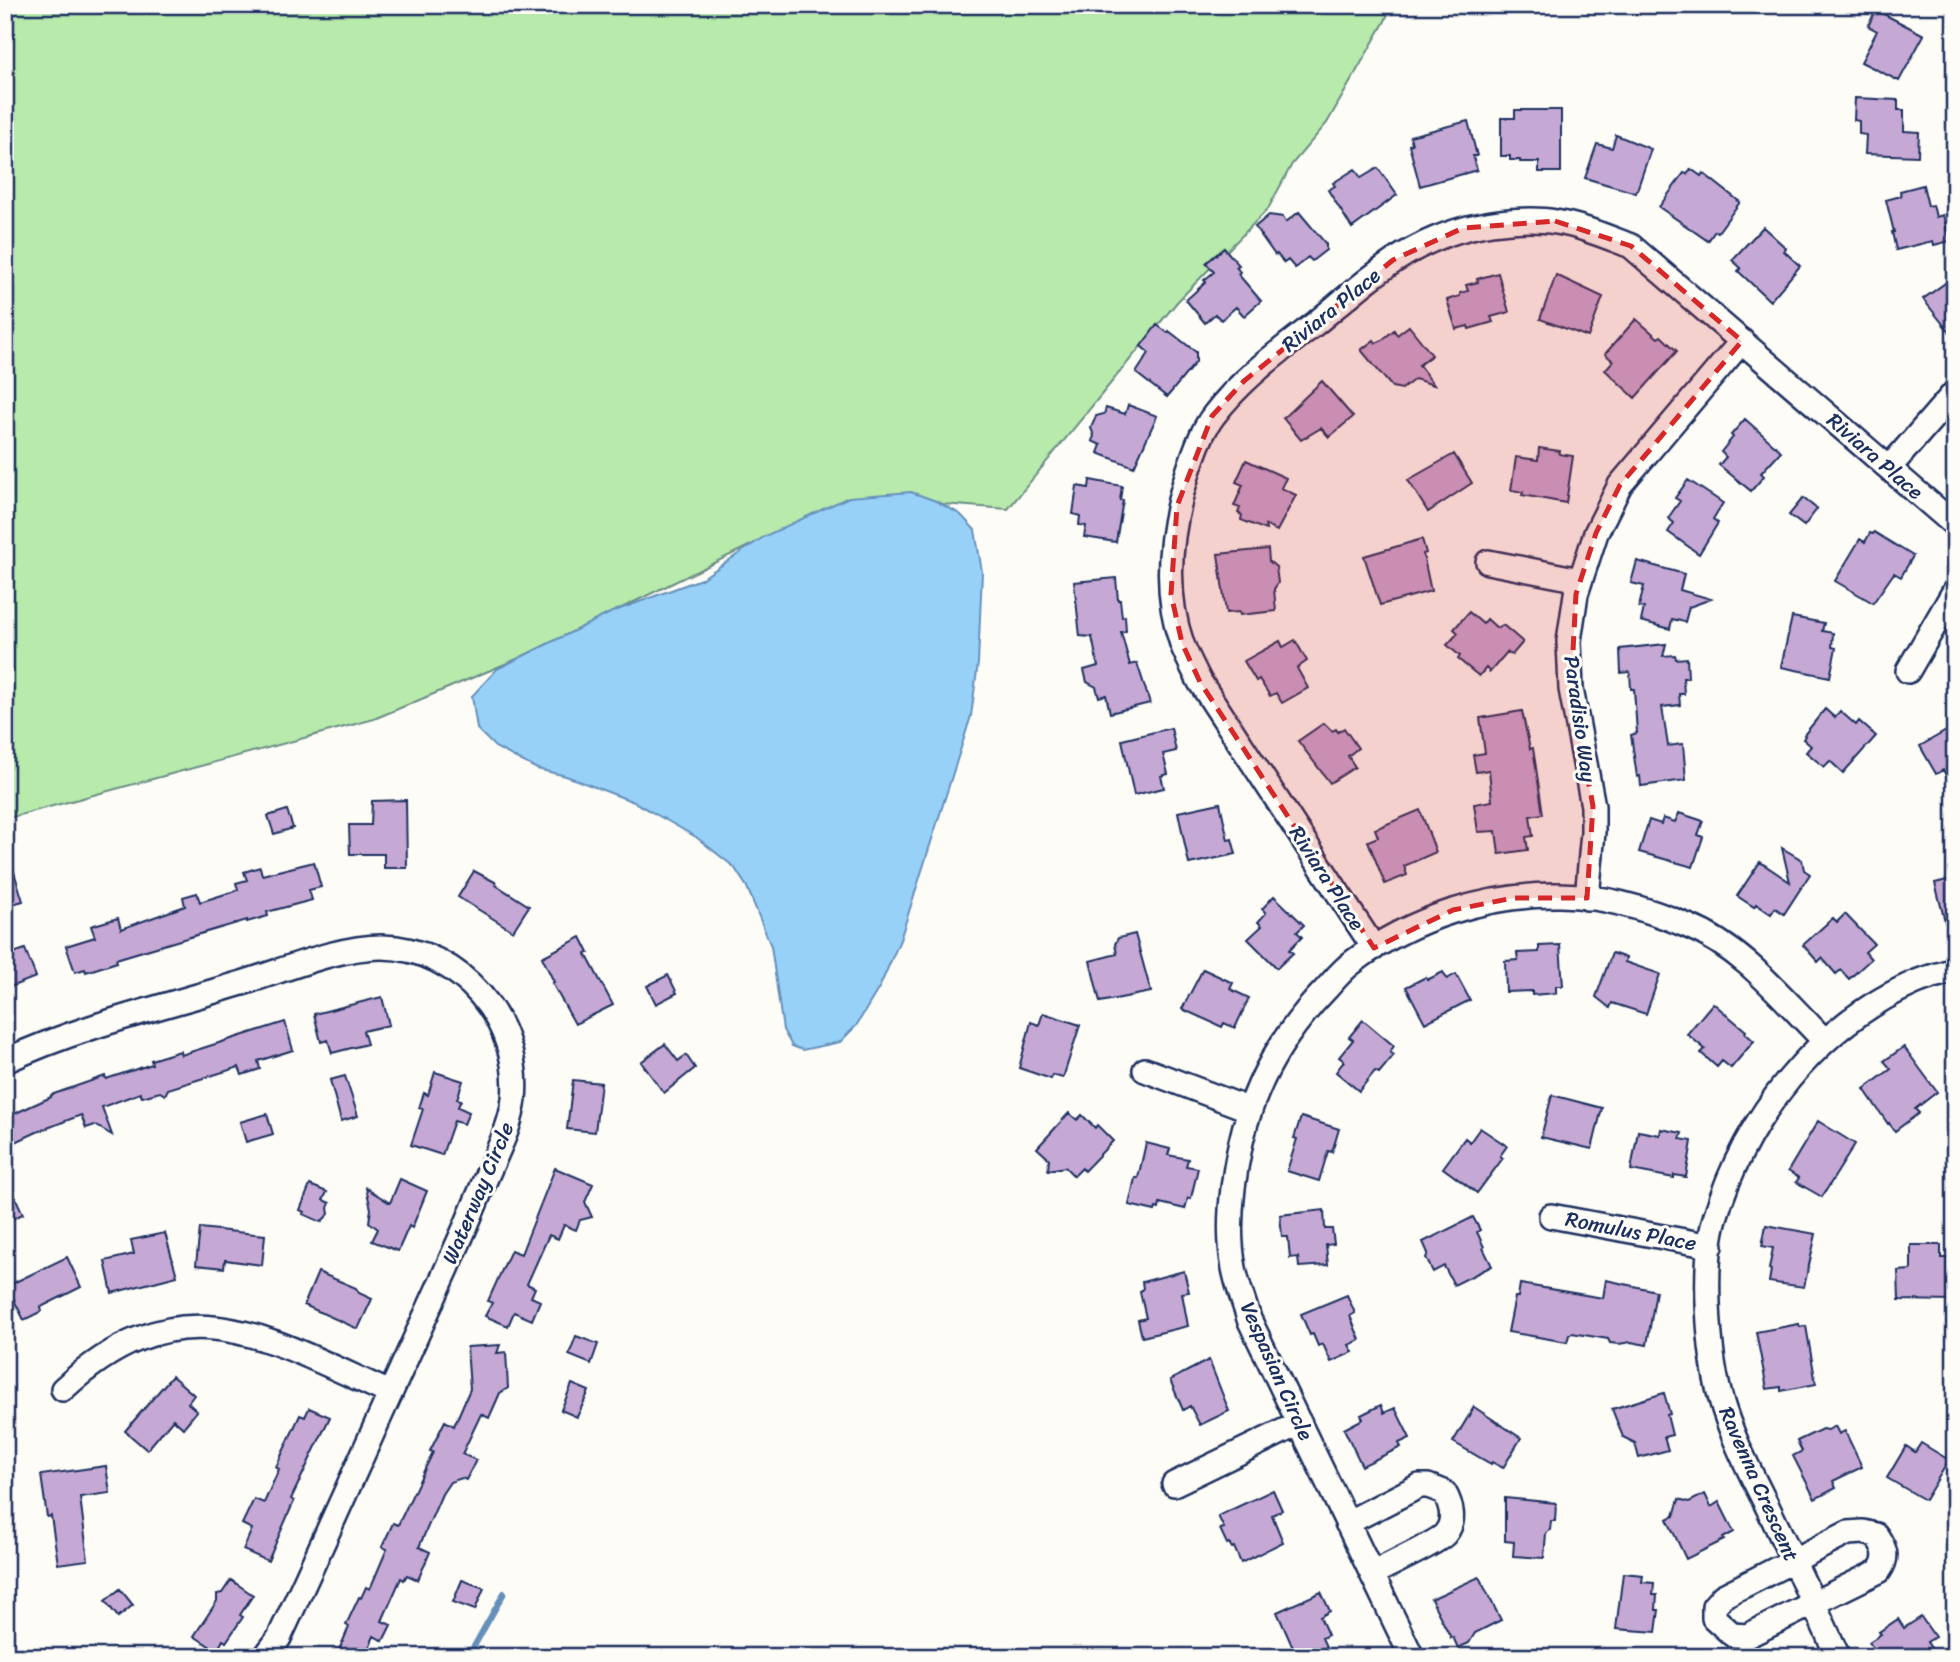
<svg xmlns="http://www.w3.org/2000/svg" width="1960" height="1662" viewBox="0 0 1960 1662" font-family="Sriracha,sans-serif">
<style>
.green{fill:#b7eaab;stroke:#698c84;stroke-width:2}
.water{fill:#98d1f8;stroke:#6690ba;stroke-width:2}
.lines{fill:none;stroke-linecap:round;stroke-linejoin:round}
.stream{stroke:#6690ba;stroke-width:6}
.building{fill:#c6a8d4;stroke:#1b2f5e;stroke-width:2}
.minor-casing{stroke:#1b2f5e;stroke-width:28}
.minor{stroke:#fdfcf7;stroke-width:23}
.marked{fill:#d62828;fill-opacity:0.2;stroke:#d62828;stroke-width:5;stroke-dasharray:14 9;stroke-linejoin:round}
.labels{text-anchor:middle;stroke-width:6;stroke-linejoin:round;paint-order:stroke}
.street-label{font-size:21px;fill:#1b2f5e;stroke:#fdfcf7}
</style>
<rect width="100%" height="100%" fill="#fdfcf7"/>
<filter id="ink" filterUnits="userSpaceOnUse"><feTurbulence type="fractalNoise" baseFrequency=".0143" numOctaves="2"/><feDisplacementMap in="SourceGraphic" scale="14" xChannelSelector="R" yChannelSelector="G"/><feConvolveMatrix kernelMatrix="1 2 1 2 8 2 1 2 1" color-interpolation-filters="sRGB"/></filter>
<g filter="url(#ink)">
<path class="green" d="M5,5H1391L1385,21L1327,123L1292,164L1268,209L1177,302L1008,509L849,497L517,659L374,719L5,819Z"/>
<path class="water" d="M911,492L936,501L960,514L975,530L982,572L978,663L971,716L900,940L880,986L856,1026L840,1042L802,1050L792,1046L783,1030L771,946L747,887L734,867L696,837L634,802L566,776L537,769L495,747L477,729L472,696L497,669L612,612L701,579L765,536L849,497Z"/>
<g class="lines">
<path class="stream" d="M468,1657L504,1593"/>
</g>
<path class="building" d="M1876,10L1924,35L1899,81L1861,62L1877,31L1868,26Z
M1855,98L1898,100V110H1904V131L1919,132L1918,156L1865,154L1866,135L1859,134V121L1854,120Z
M1515,110H1561V172H1539V162H1520V160H1510V156H1501V118H1515Z
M1468,121L1477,156H1473L1477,170L1420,186L1409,145L1412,144L1410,136Z
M1616,135L1651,149L1636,193L1585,178L1597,144L1612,148Z
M1378,168L1397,195L1352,228L1328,190L1335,186L1333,183L1355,169L1361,178Z
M1691,169L1701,176L1703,173L1740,202L1718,232L1715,231L1708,241L1659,207L1684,173L1687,174Z
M1923,185L1928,206L1933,205L1936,217L1943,215L1950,241L1934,245L1933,241L1896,250L1892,232H1894L1886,200L1901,196L1900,191Z
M1299,212L1326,244V250L1312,261L1308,257L1295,268L1288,260L1284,263L1277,254L1275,255L1255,227L1269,215L1283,217L1286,222Z
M1763,227L1786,248L1784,251L1800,266L1770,301L1738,271L1741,268L1732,260Z
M1224,248L1239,265L1236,267L1240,272L1238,274L1261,301L1244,316L1236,307L1221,320L1215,314L1205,323L1186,300L1206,282L1204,280L1214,272L1206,263Z
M1498,273L1509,312L1491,317L1493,322L1469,329L1468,326L1456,329L1447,300L1460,296V293L1468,291L1466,285L1478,282L1477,279Z
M1556,275L1603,297L1588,337L1540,319Z
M1955,276V339L1923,299Z
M1636,319L1658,338L1661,336L1677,351L1635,398L1605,370L1613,361L1605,354Z
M1157,325L1168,333L1169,331L1196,352V362L1167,397L1136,373L1149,353L1141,346Z
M1409,326L1432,355L1419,365L1434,385L1415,379L1402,389L1392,387L1361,350L1374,340L1376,343L1381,341L1394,330L1397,335Z
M1322,381L1353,417L1329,437L1321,428L1301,440L1283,418Z
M1128,405L1157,416L1134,467L1098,453L1101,445L1092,441L1094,436L1091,428L1096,416L1104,414L1106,408L1125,414Z
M1745,419L1781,451L1761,473L1764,476L1751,491L1719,465L1726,457L1721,452L1733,437L1731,435Z
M1539,448L1560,451L1559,454L1573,456L1566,503L1522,495L1523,492L1511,490L1516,457L1538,460Z
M1454,454L1472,483L1428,512L1408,480Z
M1246,460L1286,478L1281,488L1296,495L1277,531L1265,525L1266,530L1241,520L1242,515L1238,513L1240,508L1234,506L1243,485L1236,482Z
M1090,480L1122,486L1120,500H1123L1116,542L1084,537L1086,526L1079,525L1080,516L1073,514L1077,486L1089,488Z
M1688,480L1723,503L1713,519L1718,523L1699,554L1668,532L1674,523L1668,518L1680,501L1675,498Z
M1803,498L1817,509L1804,526L1789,515Z
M1874,532L1913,556L1901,577L1894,573L1873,603L1835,581L1860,539L1865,542L1870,533L1873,534Z
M1422,539L1426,553L1423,554L1431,591L1380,605L1364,556Z
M1268,549L1269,561L1276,567L1278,583L1274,589L1276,611L1240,615L1239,612L1226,613L1218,554Z
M1637,561L1684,574L1680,590L1711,599L1689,607L1685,622L1672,619L1670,629L1641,621L1644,608L1639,607L1644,586L1631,583Z
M1116,578L1118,600H1120L1122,617L1125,616L1126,631L1121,632L1130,665L1137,663L1150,703L1110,713L1106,695L1099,697L1096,687L1087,682L1084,670L1098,666L1092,637L1080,636L1074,582Z
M1469,612L1483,624L1487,619L1497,628L1503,625L1523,642L1512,655L1507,652L1490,672L1486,668L1479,676L1458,659L1460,656L1447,645L1458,633L1454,629Z
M1792,617L1824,623L1822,631L1833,633L1832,647L1836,648L1830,677L1781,667Z
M1295,640L1307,661L1297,668L1308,688L1282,703L1276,693L1270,696L1259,679L1256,681L1244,661L1280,641L1283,647Z
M1666,644L1663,656L1675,655L1676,659L1687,658L1688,678H1683L1684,694H1679L1680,705L1662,707L1668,746L1683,744L1686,780L1641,786L1640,776L1637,777L1631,735L1637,733L1634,689H1631L1630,672L1621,673L1620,649Z
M1825,709L1835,718L1840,711L1856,725L1859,721L1876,736L1843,773L1830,761L1824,767L1806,752L1811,746L1803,739L1805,736L1804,735Z
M1522,711L1530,749L1533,748L1543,814L1530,816L1533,836L1526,837L1528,850L1499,854L1496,831L1478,832L1474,804L1492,801L1489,770L1476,772L1473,755L1485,753L1480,718Z
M1324,723L1332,731L1336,729L1338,732L1344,728L1358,748L1348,756L1355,767L1330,783L1298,741Z
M1955,726V790L1943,770L1936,774L1920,746Z
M1171,728L1176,751L1163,754L1168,774L1161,776L1164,788L1134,795L1122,740Z
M406,800L407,868H384V854H350L349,825H371L372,801Z
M1220,803L1228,840L1232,839L1236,854L1189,864L1178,812Z
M287,810L293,828L274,834L268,816Z
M1420,810L1436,852L1404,866L1407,875L1385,884L1368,841L1378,837L1375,829Z
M1679,813L1703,821L1698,835L1703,837L1693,867L1639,852L1649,820L1661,824L1663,818L1675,822Z
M1782,848L1802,860L1804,870L1810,874L1784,914L1775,908L1771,914L1756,904L1754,907L1737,896L1760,862L1790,882Z
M5,856H9L23,901L5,906Z
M314,862L321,887L309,890L312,900L267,912L268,916L247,922V920L116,959L117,962L86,972L85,969L75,972L66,946L95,937L91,926L118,918L121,929L185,906L183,897L197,893L200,902L238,890L236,883L247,880L244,872L260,867L262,875Z
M474,871L495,882L496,885L529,906L513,931L458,897Z
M1955,878V937H1949L1935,883Z
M1274,896L1304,925L1297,932L1302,937L1289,950L1293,953L1277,968L1248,939L1262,926L1258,922L1266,913L1262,909Z
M1845,914L1874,944L1865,952L1871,959L1849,979L1841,970L1836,974L1822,958L1818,962L1803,945L1833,918L1837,922Z
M1135,934L1151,992L1100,1002L1090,961L1117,954L1115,944L1118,938Z
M581,937L589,953L586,954L613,1005L575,1024L552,983L554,982L542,957Z
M1560,945L1563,986H1556V993L1532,995V991L1506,992L1505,961L1518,960L1517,953L1539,952V946Z
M25,949L36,977L5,989V956Z
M1612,953L1626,958L1625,962L1660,974L1646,1014L1612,1003L1610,1008L1596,997Z
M1203,969L1233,983L1230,989L1249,998L1235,1028L1224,1023L1222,1027L1182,1009Z
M1443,972L1447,979L1456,974L1470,1000L1425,1023L1406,987L1426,977L1427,980Z
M668,975L677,993L656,1004L647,986Z
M382,997L389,1025L363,1031L367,1044L332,1053L328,1040L321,1042L314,1014Z
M1713,1003L1746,1031L1745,1033L1754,1041L1731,1068L1722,1061L1717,1067L1701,1053L1705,1049L1687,1034Z
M1043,1013L1080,1025L1063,1078L1052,1075L1051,1079L1019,1068L1031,1022L1039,1025Z
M1363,1020L1394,1046L1390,1052L1394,1055L1379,1073L1375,1071L1359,1091L1336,1072L1344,1061L1339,1057L1353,1040L1349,1037Z
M285,1022L293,1050L258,1061L260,1069L242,1075L239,1067L168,1089L165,1095L160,1092L142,1097L140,1093L102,1107L112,1135L95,1125L86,1128L81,1115L37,1132L5,1147V1118L51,1097V1095L105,1076L106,1079L152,1064L151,1060L180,1051L181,1055Z
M665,1044L678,1061L686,1055L695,1068L664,1093L641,1062Z
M1904,1047L1937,1092L1915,1109L1919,1113L1895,1131L1889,1123L1888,1124L1864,1089L1891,1069L1884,1061Z
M435,1072L463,1081L457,1099L461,1100L458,1107L469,1112L464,1124L454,1121L442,1155L411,1145L423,1109L419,1108L424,1093L428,1095Z
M345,1076L358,1116L341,1121L330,1080Z
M573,1080L601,1083L595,1132L567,1129Z
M1552,1095L1602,1108L1592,1149L1541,1137Z
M1069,1113L1077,1120L1082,1115L1095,1128L1097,1125L1113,1141L1084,1171L1082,1168L1074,1176L1065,1167L1048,1170L1049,1159L1037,1148Z
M267,1114L273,1134L246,1142L240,1122Z
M1301,1117L1339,1129L1332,1152L1328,1151L1319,1181L1287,1171L1297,1139L1294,1138Z
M1818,1121L1855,1144L1822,1197L1796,1182L1799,1178L1788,1171Z
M1480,1128L1507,1146L1500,1156L1503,1158L1477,1193L1443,1168L1465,1138L1470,1142Z
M1661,1129L1682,1133L1680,1139L1692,1141L1686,1177L1674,1175V1178L1631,1170L1638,1131L1660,1135Z
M1146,1143L1170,1149L1168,1155L1188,1159L1186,1166L1198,1168L1191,1198H1188L1185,1209L1160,1203L1159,1209L1156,1208L1155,1211L1129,1205L1135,1178H1138Z
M555,1168L593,1184L585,1202L592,1217L580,1220L576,1230L564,1225L558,1239L549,1235L527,1284L535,1288L531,1297L540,1301L532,1320L514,1312L508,1326L485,1316L492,1303L488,1301L511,1250L521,1254Z
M5,1175L23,1214L5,1222Z
M400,1179L427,1191L412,1228L409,1226L398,1251L372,1241L378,1229L369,1222L371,1209L366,1188L390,1203Z
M310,1185L327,1192L323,1200L330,1203L328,1208L329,1214L321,1222L303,1214L304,1212L300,1210Z
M1324,1210L1325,1229H1332L1334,1244L1326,1245L1328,1265L1299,1267L1298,1257L1290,1258L1288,1237H1282L1280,1215Z
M1473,1217L1480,1230L1477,1232L1484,1247L1483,1248L1492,1266L1454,1285L1444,1266L1433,1272L1426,1258L1428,1253L1423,1242Z
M1766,1225L1816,1234L1804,1287L1769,1282L1771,1270L1769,1269L1773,1248L1762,1246Z
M200,1228L265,1235L262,1265L225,1260L224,1268L196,1265Z
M165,1233L177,1276L112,1293L105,1261L134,1254L131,1240Z
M1911,1245H1941V1258H1948V1279H1953V1301L1899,1300L1898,1271L1911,1270Z
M67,1257L81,1287L41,1307L42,1311L24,1320L7,1286Z
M1184,1271L1189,1292L1182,1293L1188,1326L1142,1337L1138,1320L1146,1318L1140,1292L1143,1288L1142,1282Z
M318,1272L356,1288L359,1293L372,1299L358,1329L304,1305Z
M1606,1280L1656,1291L1647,1345L1631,1342L1619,1344L1610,1343L1608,1339L1572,1333L1569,1335L1567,1342L1508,1332L1515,1297H1518L1520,1284L1603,1298Z
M1347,1295L1355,1313L1350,1316L1360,1340L1349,1345L1353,1352L1331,1362L1323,1344L1318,1346L1313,1334L1310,1335L1301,1314Z
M1799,1324L1800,1327L1806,1326L1816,1384L1781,1391V1387L1767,1389L1756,1332Z
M576,1336L598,1344L591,1364L569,1355Z
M500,1345L497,1353L506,1352L508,1388L500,1393L489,1418L481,1414L462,1454L476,1460L466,1480L462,1478L450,1482L442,1494L419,1547L430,1552L418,1580L407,1575L404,1580L401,1578L382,1621L391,1625L383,1641L374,1636L365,1657H354L339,1650L349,1627L346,1625L359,1597L361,1598L366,1587L370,1589L387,1549L382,1547L393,1523L398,1525L433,1452L430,1451L445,1421L454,1426L470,1389L467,1347Z
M1209,1360L1229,1411L1200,1425L1190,1406L1183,1410L1170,1380Z
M172,1376L194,1395L188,1403L197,1411L183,1428L173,1419L147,1450L125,1431Z
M572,1384L589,1391L577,1417L561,1410Z
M1664,1393L1670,1414L1667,1415L1672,1435L1664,1437L1668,1450L1639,1458L1635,1443L1623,1437L1612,1409Z
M1381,1405L1384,1413L1395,1408L1410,1438L1399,1443L1401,1447L1362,1466L1344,1429L1363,1419L1361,1415Z
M1474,1407L1521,1438L1503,1468L1492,1462L1491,1464L1453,1442Z
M309,1408L330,1417L291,1499L294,1501L268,1561L243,1550L252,1529L242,1524L254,1499L264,1503L279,1469L276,1467L300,1415L305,1417Z
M1835,1426L1839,1434L1845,1431L1862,1467L1833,1481L1836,1488L1815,1499L1793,1456L1802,1451L1797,1441L1822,1429L1828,1430Z
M1921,1443L1949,1460L1925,1500L1887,1478L1906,1446L1915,1452Z
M106,1466L110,1493L80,1497L88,1560L58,1564L51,1516L47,1517L41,1475Z
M1273,1490L1282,1510L1272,1515L1283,1542L1241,1563L1234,1547L1232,1548L1229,1543L1227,1544L1220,1529L1224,1528L1218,1516Z
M1705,1494L1711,1507L1719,1502L1734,1532L1723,1538L1724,1540L1686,1559L1667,1519L1674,1516L1679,1499L1689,1502Z
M1505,1498L1556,1503L1555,1521H1551L1550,1530L1546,1533L1544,1558L1513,1556L1514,1542L1505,1541Z
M1623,1573L1643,1575L1642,1582L1654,1583L1653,1595H1657L1656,1610H1659L1656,1632L1616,1629Z
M1479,1577L1501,1620L1475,1633L1469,1643L1458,1648L1453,1637L1451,1638L1431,1599Z
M231,1580L253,1595L240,1615L243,1617L226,1642L223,1640L217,1651L194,1636L217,1601V1594L222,1593Z
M462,1580L484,1588L475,1610L453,1602Z
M120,1589L133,1605L118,1617L105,1601Z
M1321,1592L1330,1611L1320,1617L1328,1635L1322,1638L1328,1651L1315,1657H1297L1277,1612Z
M1921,1617L1935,1637L1927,1642L1937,1657H1879L1869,1642L1881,1634L1879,1632L1898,1619L1904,1628Z"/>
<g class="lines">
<g class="minor-casing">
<path id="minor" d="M1889,468L1955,392
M1488,562L1580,580
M1908,671L1955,590
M1587,898L1593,832V806L1571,689L1569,641L1576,594L1596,533L1620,485L1742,341
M1374,948L1200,682C1194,670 1187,657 1182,644C1162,587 1170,528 1188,472C1194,454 1202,430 1214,415C1242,378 1280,351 1316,323C1374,275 1414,235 1492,223C1513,220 1535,218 1556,222C1582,226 1607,237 1631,246L1955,525
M5,1061C80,1026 163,1007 242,983C285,970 337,947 382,947C461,948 522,1023 514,1099C511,1125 499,1148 488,1173C473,1210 457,1247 440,1284C386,1402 334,1520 279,1638L265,1657
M1145,1070L1248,1109
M1551,1216L1711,1246
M63,1389C182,1280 264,1337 390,1393
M1174,1484L1300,1423
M1347,1523L1419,1486H1428L1444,1492C1451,1504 1456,1521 1445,1534C1437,1543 1386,1566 1372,1574
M1863,1532L1876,1535C1885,1548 1889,1557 1879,1571L1747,1636L1733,1635L1714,1618V1606L1723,1596L1848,1533Z
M1412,1657L1249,1319C1244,1302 1237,1285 1234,1268C1226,1227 1232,1183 1241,1142C1254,1083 1284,1032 1327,988C1335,979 1343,969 1353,962C1411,918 1488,894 1560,895C1604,896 1648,909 1688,926C1743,948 1783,999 1824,1040
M1838,1657C1816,1607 1792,1558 1768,1508C1750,1472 1731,1436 1720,1396C1708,1351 1702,1263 1715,1218C1746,1116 1817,1026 1914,983C1927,977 1942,974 1955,970"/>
</g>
<use href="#minor" class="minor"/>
</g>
</g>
<path class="marked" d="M1555,221L1631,246L1742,341L1620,485L1596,533L1576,594L1571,689L1593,806L1587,898H1513L1453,910L1374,948L1200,682L1182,643L1171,594L1177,506L1212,416L1244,381L1393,260L1463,228Z"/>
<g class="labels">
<g class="street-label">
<text transform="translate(1331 310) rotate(-39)" y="7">Riviara Place</text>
<text transform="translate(1875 456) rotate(41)" y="7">Riviara Place</text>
<text transform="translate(1580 719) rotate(82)" y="7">Paradisio Way</text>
<text transform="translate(1327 878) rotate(57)" y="7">Riviara Place</text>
<text transform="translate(478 1193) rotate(-67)" y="7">Waterway Circle</text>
<text transform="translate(1631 1231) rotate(11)" y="7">Romulus Place</text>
<text transform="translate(1277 1371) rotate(66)" y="7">Vespasian Circle</text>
<text transform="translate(1759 1484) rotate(66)" y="7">Ravenna Crescent</text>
</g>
</g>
<rect width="1960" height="1662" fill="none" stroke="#fdfcf7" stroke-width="28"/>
<rect x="14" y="14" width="1932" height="1634" fill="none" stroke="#1b2f5e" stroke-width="2.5" filter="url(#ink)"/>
</svg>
